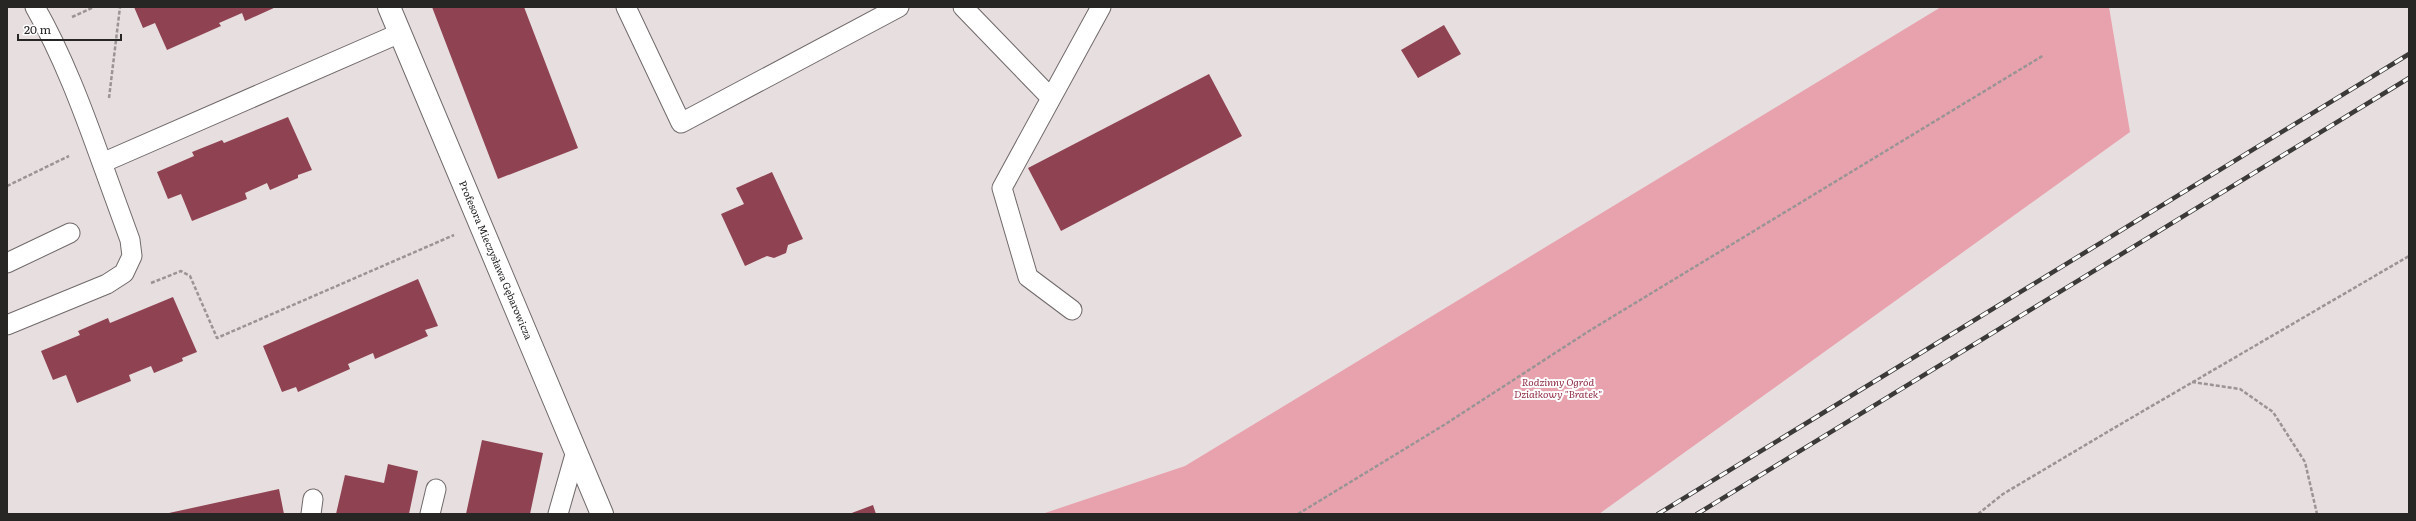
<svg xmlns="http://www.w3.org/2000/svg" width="2416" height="521" viewBox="0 0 2416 521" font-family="Literata,serif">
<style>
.green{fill:#e8a2ad}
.building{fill:#8f4352}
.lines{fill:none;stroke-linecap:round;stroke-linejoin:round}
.lane-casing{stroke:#70696a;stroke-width:21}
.street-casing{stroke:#70696a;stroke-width:24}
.path{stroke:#9b9495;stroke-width:2.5;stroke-dasharray:4 2;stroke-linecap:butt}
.lane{stroke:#fff;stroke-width:19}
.street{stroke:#fff;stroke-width:22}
.rail-casing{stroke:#3c3939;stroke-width:4.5}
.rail{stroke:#fff;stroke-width:3;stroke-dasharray:9;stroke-linecap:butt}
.labels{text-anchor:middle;stroke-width:4;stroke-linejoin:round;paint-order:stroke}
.street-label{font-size:10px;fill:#282525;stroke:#fff}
.park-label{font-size:10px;font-style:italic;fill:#8f2c45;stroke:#fff}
</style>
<rect width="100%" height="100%" fill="#e7dedf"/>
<path class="green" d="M1941,7H2109L2130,132L1599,514H1042L1185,466Z"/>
<path class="building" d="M134,7H276L245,21L242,13L219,23L221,26L167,50L155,23L143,28Z
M432,7H524L578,148L498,179Z
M1444,25L1461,54L1418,78L1401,50Z
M1209,74L1242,136L1061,231L1028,168Z
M288,117L312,170L298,175V178L270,190L267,183L245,193L247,199L192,221L181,194L168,199L157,172L194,156L192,152L222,140L224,143Z
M772,172L803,239L788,245L786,253L774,258L767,256L745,266L721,214L744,204L736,188Z
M418,279L438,326L425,330L428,336L375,359L373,353L348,364L350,369L298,392L296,387L282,392L263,346Z
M173,297L197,352L182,358L183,361L154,373L151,366L129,375L131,381L77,403L66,375L53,380L41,351L80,335L78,331L108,318L110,323Z
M482,440L543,453L530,514H466Z
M388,464L418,471L409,514H336L345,475L384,483Z
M279,489L284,514H169V513Z
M873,505L876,514H849Z"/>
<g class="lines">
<g class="lane-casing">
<path id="lane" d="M35,7C63,56 83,110 102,163
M626,7L681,123L899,7
M963,7L1051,98
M7,263L70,233
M1072,310L1028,277L1002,188L1101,7
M7,325L107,284L124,273L132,256L130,240L102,163L400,33
M311,514L313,499
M430,514L436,489
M558,514L576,451"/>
</g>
<g class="street-casing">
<path id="street" d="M389,7L602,514"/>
</g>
<path class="path" d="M72,17L94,7
M109,98L120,7
M7,186L69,156
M151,283L181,271L190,276L217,338L454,235
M2192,382L2240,389L2273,412L2305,462L2317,514
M1298,514L1444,425L1589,331L2044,55
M1978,514L2003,494L2114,428L2409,256"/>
<use href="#lane" class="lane"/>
<use href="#street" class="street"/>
<g class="rail-casing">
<path id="rail" d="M1658,514L2409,54
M1697,514L2409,78"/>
</g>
<use href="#rail" class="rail"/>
</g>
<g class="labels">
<g class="street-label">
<text transform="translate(496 260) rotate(67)" y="4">Profesora Mieczysława Gębarowicza</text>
</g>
<g class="park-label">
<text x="1558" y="386">Rodzinny Ogród<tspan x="1558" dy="12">Działkowy "Bratek"</tspan></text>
</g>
</g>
<rect width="2416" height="521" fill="none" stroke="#282525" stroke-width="16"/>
<path d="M18 34v6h103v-6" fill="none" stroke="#282525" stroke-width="2"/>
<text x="24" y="34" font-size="12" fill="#282525" stroke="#ffffff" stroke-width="3" paint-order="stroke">20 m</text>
</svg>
